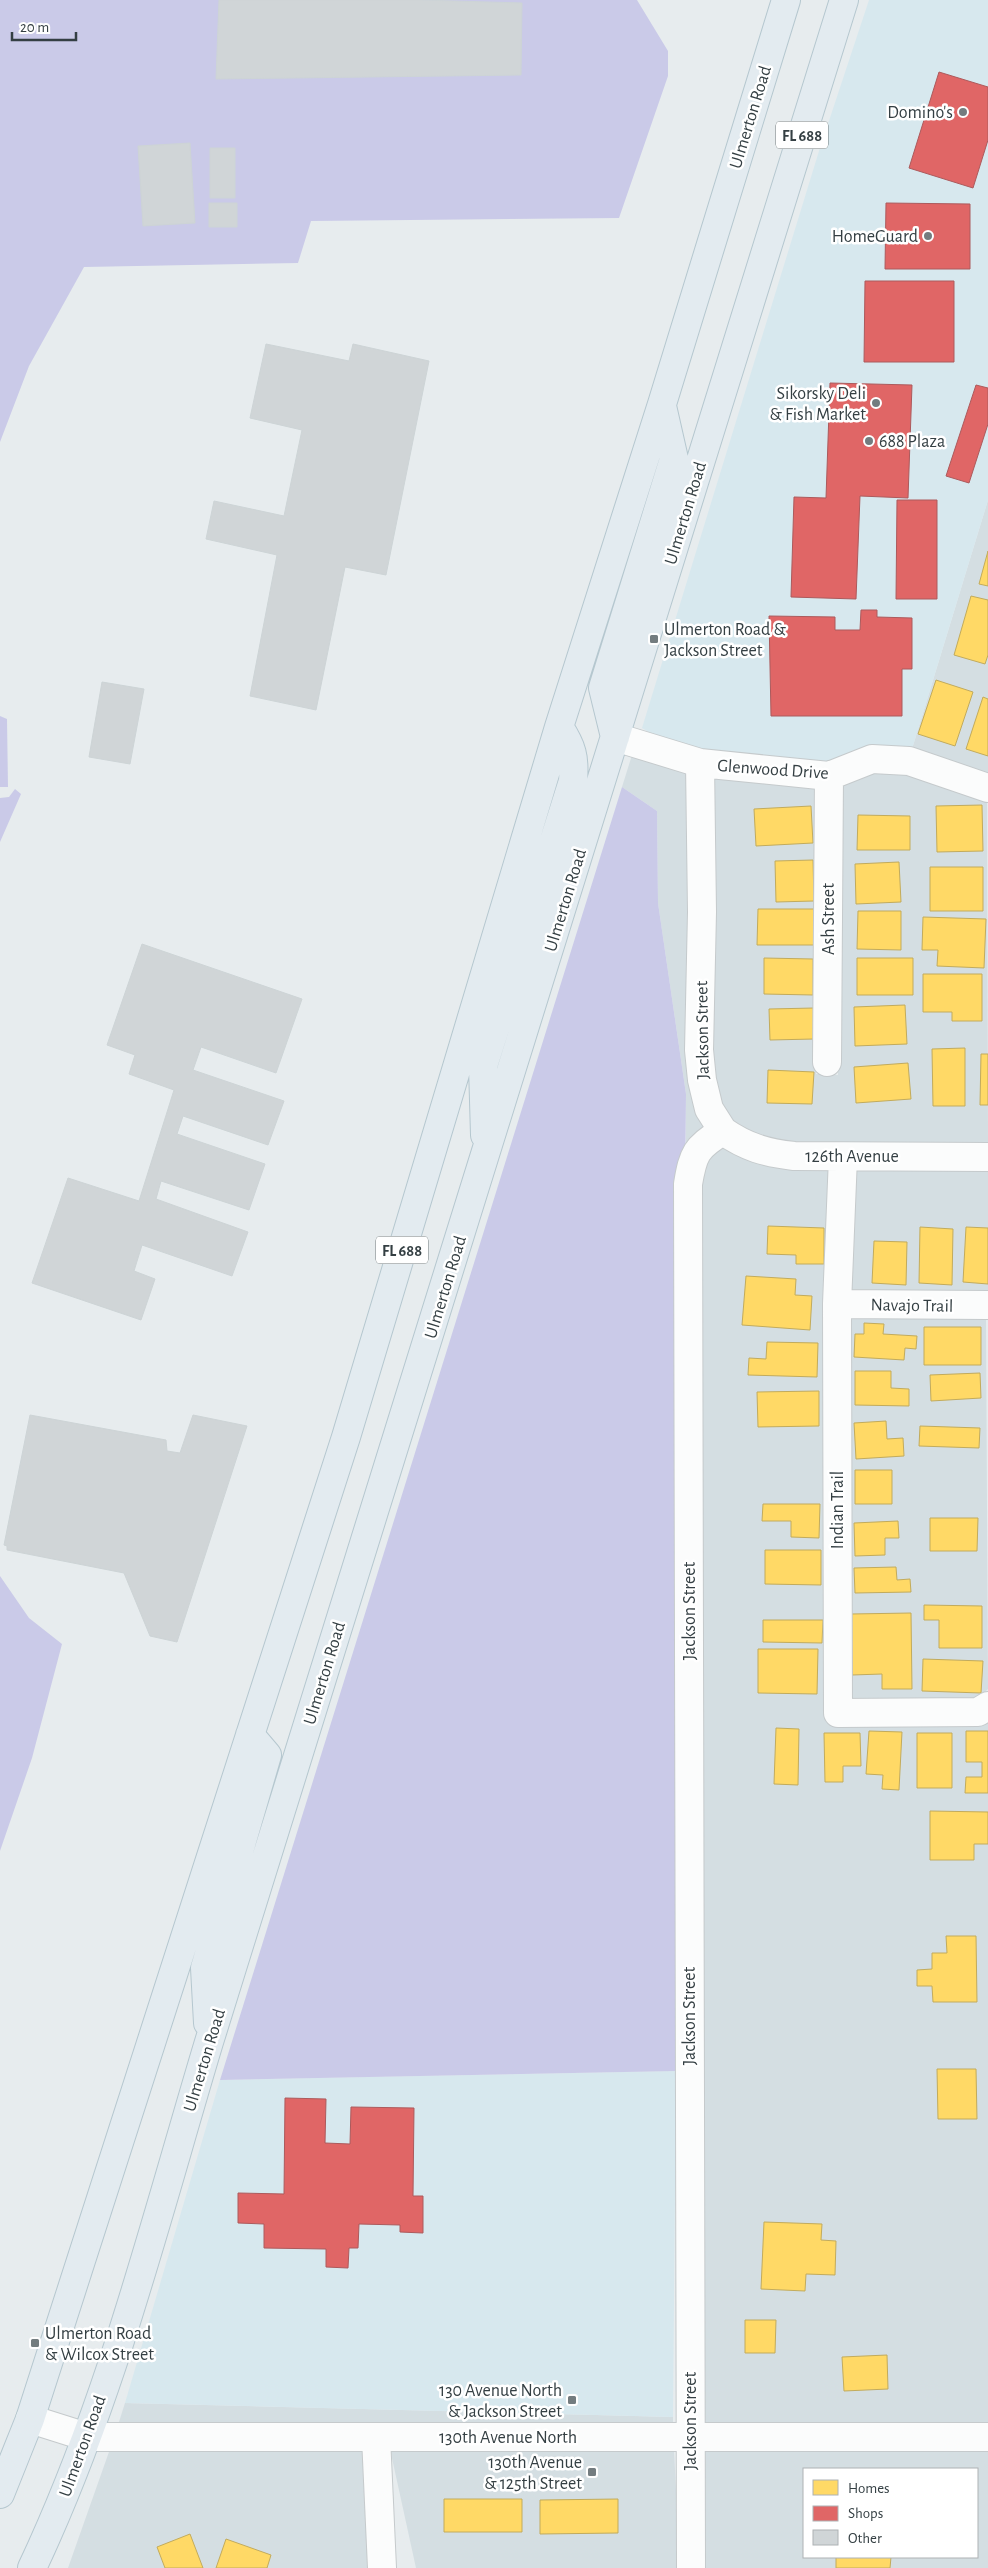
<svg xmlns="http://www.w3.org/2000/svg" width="988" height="2568" viewBox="0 0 988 2568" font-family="'Alegreya Sans',sans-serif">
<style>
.residential{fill:#d4dee2;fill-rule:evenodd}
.commercial{fill:#d7e8ee}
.green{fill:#cacae8}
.homes{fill:#ffd966;stroke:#c2ab5c}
.shops{fill:#e06666;stroke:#ac5a5c}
.building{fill:#d0d5d7;stroke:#cdd4d6}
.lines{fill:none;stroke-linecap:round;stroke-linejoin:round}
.minor-casing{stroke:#c5cacc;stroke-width:30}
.major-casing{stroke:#b5c7cf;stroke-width:30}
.minor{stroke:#fbfcfc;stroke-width:28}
.major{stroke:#e3ebf0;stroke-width:28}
.poi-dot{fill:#737c7f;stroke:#fff;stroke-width:2}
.labels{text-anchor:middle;stroke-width:5;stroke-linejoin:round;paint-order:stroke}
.shield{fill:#fff;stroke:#71797b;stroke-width:1}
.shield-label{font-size:16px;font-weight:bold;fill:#343f43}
.poi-label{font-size:18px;fill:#343f43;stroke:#fff;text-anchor:end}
.street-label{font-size:18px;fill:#343f43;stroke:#fff}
</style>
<rect width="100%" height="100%" fill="#e7ecee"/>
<path class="residential" d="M988,500V775L912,749Z
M632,755L688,772L707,1127L686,1148V1094L658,903L657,811L622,787Z
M874,771L907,773L987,801L988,1145L795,1143L769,1141L730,1122L720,1104L712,1078V776L819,788L816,1074L838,1075L840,785Z
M722,1145L737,1155L766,1165L831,1169L828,1713L988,1720V2424L700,2425L699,1185L702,1165Z
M853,1169H988V1293L848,1292Z
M848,1316L986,1318L988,1689L976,1700H849Z
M125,2403L673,2417V2425H385L384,2422L375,2425H118Z
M110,2449H368L394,2568H68Z
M390,2449L674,2450L680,2568H416Z
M988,2449V2568H702L700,2450ZM804,2469H977V2557H804Z"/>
<path class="commercial" d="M869,0H988V500L912,749L822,763L702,751L657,737L642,728L819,151Z
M676,2071L673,2417L125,2403L220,2080Z"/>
<path class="green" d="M0,0H637L668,51V76L619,218L311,221L298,263L84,267L29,366L0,442Z
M0,716L7,719L8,787H0Z
M622,787L657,811L658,903L686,1094L676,2071L220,2080Z
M15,789L21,794L0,842V798L9,797Z
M0,1576L29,1618L62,1644L32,1758L0,1851Z"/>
<path class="homes" d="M988,551V586L979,584Z
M971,596L988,600V655L985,664L954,655Z
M936,680L973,692L955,746L918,734Z
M983,697L988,699V756L966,749Z
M982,805L983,851L937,852L936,806Z
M811,806L813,843L756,846L754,809Z
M858,815L910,816V850H857Z
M813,860L814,901L776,902L775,861Z
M899,862L901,902L856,904L855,864Z
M930,867H983V911H930Z
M758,909H814V945H757Z
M858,911H901V950L857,949Z
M923,917L986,919L984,968L937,966L938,950H922Z
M764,958L813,959V995L764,994Z
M857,958H913V995H857Z
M923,974H982V1021H952V1012H923Z
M905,1005L907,1044L855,1046L854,1007Z
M814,1008V1039L770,1040L769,1009Z
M965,1048V1106H933L932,1049Z
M981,1054H988V1105H980Z
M908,1063L911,1099L856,1103L854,1067Z
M768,1070L814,1072L812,1104L767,1103Z
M768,1226L824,1228V1264H796V1255L767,1254Z
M920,1227L953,1229L952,1285L919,1283Z
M966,1227L988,1228V1284L963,1282Z
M874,1241L907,1242L906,1285L872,1283Z
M746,1276L796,1279L795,1295L812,1296L810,1330L742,1325Z
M864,1323L884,1324L883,1334L917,1336L916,1349L905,1348L904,1360L854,1357L855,1334H864Z
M924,1327H981V1365H924Z
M767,1342L818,1343L817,1377L748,1375L749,1358L766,1359Z
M855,1371H891V1388L909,1389V1406L855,1405Z
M980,1373L981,1398L931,1401L930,1375Z
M819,1391V1426L758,1427L757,1392Z
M886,1421L887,1439L903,1438L904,1456L856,1459L854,1423Z
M920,1426L980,1428L979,1448L919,1446Z
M855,1470H892V1504H855Z
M763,1504H820L819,1538L791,1537V1521H762Z
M930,1518H978L977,1551H930Z
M898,1521L899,1538H885V1555L855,1556L854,1523Z
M765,1550H821V1585L765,1584Z
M896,1567L897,1580L910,1579L911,1592L855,1593L854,1568Z
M924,1605L982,1606V1648H939V1620H924Z
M911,1613L912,1689H882V1674L852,1675L851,1614Z
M763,1620H823L822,1643L763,1642Z
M758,1649H818L817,1694L758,1693Z
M923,1659L983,1661L981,1693L922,1691Z
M776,1728L799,1729L798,1785L774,1784Z
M869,1731L902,1732L899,1790L882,1789L883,1775L866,1774Z
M966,1731H988V1793H965L966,1777H982V1762H966Z
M824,1733H860L861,1766H843V1782H825Z
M917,1733H952V1788H917Z
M930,1811L988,1812V1844H974V1860H930Z
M946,1936H976L977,2002H933L932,1986H917V1970L932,1969V1953H947Z
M937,2069H976L977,2119H938Z
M764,2222L822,2224L821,2240L836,2241L835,2275L806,2274L805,2291L761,2289Z
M745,2320H776L775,2353H745Z
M887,2355L888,2389L844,2391L842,2357Z
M444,2499H522V2532H444Z
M618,2499V2533L540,2534V2500Z
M190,2534L203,2568H165L157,2547Z
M226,2539L271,2555L267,2568H216Z
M836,2557H891L890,2568H836Z"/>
<path class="shops" d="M939,72L988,87V140L973,188L909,168Z
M886,203L970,204V269H885Z
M865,281H954V362H864Z
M830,383L912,385L908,498L860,496L856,599L791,597L794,497L826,498Z
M976,385L988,388V424L969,483L946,476Z
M897,500H937V599H896Z
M861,610H877V617L912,618V669H902V716H771L769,616L835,617V630H860Z
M285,2098L326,2099L325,2143L350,2144L351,2107L414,2108L413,2196H423V2233L400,2232V2225L359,2224L358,2248H349L348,2268L326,2267V2249L264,2248V2224L238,2223V2193L284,2194Z"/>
<path class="building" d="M219,0H421L522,3L521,75L216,79Z
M190,143L195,223L143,226L138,146Z
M210,148H235V198H210Z
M209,203H237V227H209Z
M266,344L349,361L353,344L429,361L386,575L345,567L316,710L250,696L277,555L206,539L214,501L284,516L302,430L250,418Z
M102,682L144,689L130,764L89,757Z
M142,944L302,999L276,1073L201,1047L193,1070L284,1101L268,1145L183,1116L177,1134L265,1164L249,1210L161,1181L156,1199L248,1232L232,1276L142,1245L134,1271L155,1279L141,1320L32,1283L68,1178L139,1201L174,1090L129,1074L135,1055L107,1045Z
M30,1415L166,1440L167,1451L180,1453L193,1415L247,1426L177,1642L150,1636L124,1573L7,1550V1546L4,1545Z"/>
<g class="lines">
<g class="minor-casing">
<path id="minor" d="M615,737L700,763L829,776L872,759L909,761L988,788
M827,1062L829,776
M723,1131C746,1147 766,1153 794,1156L988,1157
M843,1157L837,1304L838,1713L978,1712L988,1706
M837,1304L988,1305
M30,2419L87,2437H988
M376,2437L382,2568
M691,2568L688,1184C693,1154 696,1147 723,1131L709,1109L702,1080L699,1050L702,912L700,763"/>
</g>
<g class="major-casing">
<path id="major" d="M615,737L603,688L674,459L662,406
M485,1135L483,1066L573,781C575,757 572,747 559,727
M208,2023L205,1968L267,1755L250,1735
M0,2494L30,2419L346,1437L559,727L662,404L786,0
M32,2568C111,2401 156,2218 209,2042L844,0"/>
</g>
<use href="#minor" class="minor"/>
<use href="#major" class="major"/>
</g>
<g class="poi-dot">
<circle cx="963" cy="112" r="5"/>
<circle cx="928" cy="236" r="5"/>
<circle cx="876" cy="403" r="5"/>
<circle cx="869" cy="441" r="5"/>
<rect x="649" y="634" width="10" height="10" rx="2.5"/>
<rect x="30" y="2338" width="10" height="10" rx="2.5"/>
<rect x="567" y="2395" width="10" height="10" rx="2.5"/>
<rect x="587" y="2467" width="10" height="10" rx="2.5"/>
</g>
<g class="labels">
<g class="shield">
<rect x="776" y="121.5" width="52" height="27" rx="4"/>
<rect x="376" y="1236.5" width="52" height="27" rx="4"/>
</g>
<g class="shield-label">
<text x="802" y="141">FL 688</text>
<text x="402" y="1256">FL 688</text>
</g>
<g class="poi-label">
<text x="953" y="118">Domino's</text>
<text x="918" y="242">HomeGuard</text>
<text x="866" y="399">Sikorsky Deli<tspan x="866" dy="21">&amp; Fish Market</tspan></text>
<text x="879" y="447" text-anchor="start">688 Plaza</text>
<text x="664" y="635" text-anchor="start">Ulmerton Road &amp;<tspan x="664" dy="21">Jackson Street</tspan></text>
<text x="45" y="2339" text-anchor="start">Ulmerton Road<tspan x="45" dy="21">&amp; Wilcox Street</tspan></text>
<text x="562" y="2396">130 Avenue North<tspan x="562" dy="21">&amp; Jackson Street</tspan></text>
<text x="582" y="2468">130th Avenue<tspan x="582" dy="21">&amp; 125th Street</tspan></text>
</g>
<g class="street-label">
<text transform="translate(750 117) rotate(-73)" y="6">Ulmerton Road</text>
<text transform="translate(685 513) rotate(-73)" y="6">Ulmerton Road</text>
<text transform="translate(773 769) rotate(4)" y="6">Glenwood Drive</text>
<text transform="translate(565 900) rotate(-73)" y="6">Ulmerton Road</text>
<text transform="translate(828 919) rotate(-90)" y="6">Ash Street</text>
<text transform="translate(702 1030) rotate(-91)" y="6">Jackson Street</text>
<text x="852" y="1162">126th Avenue</text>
<text transform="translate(445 1287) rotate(-73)" y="6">Ulmerton Road</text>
<text transform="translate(912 1305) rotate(1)" y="6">Navajo Trail</text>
<text transform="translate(837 1510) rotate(-90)" y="6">Indian Trail</text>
<text transform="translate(689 1611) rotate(-90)" y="6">Jackson Street</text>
<text transform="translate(324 1673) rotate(-73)" y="6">Ulmerton Road</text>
<text transform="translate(689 2016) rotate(-90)" y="6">Jackson Street</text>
<text transform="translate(204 2060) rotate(-73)" y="6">Ulmerton Road</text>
<text transform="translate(690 2421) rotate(-90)" y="6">Jackson Street</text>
<text x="508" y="2443">130th Avenue North</text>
<text transform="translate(82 2446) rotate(-70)" y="6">Ulmerton Road</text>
</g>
</g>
<rect x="803" y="2468" width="175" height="90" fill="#ffffff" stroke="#aeb2b4"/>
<rect x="813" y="2480" width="25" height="15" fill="#ffd966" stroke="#aeb2b4"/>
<text x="848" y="2493" font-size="15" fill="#343f43">Homes</text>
<rect x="813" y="2506" width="25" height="15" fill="#e06666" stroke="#aeb2b4"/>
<text x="848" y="2518" font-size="15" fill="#343f43">Shops</text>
<rect x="813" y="2530" width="25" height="15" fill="#d0d5d7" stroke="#aeb2b4"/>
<text x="848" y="2543" font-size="15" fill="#343f43">Other</text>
<path d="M12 32v8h64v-8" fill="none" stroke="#343f43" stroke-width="2.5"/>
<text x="20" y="32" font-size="15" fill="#343f43" stroke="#ffffff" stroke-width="4" paint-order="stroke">20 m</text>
</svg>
